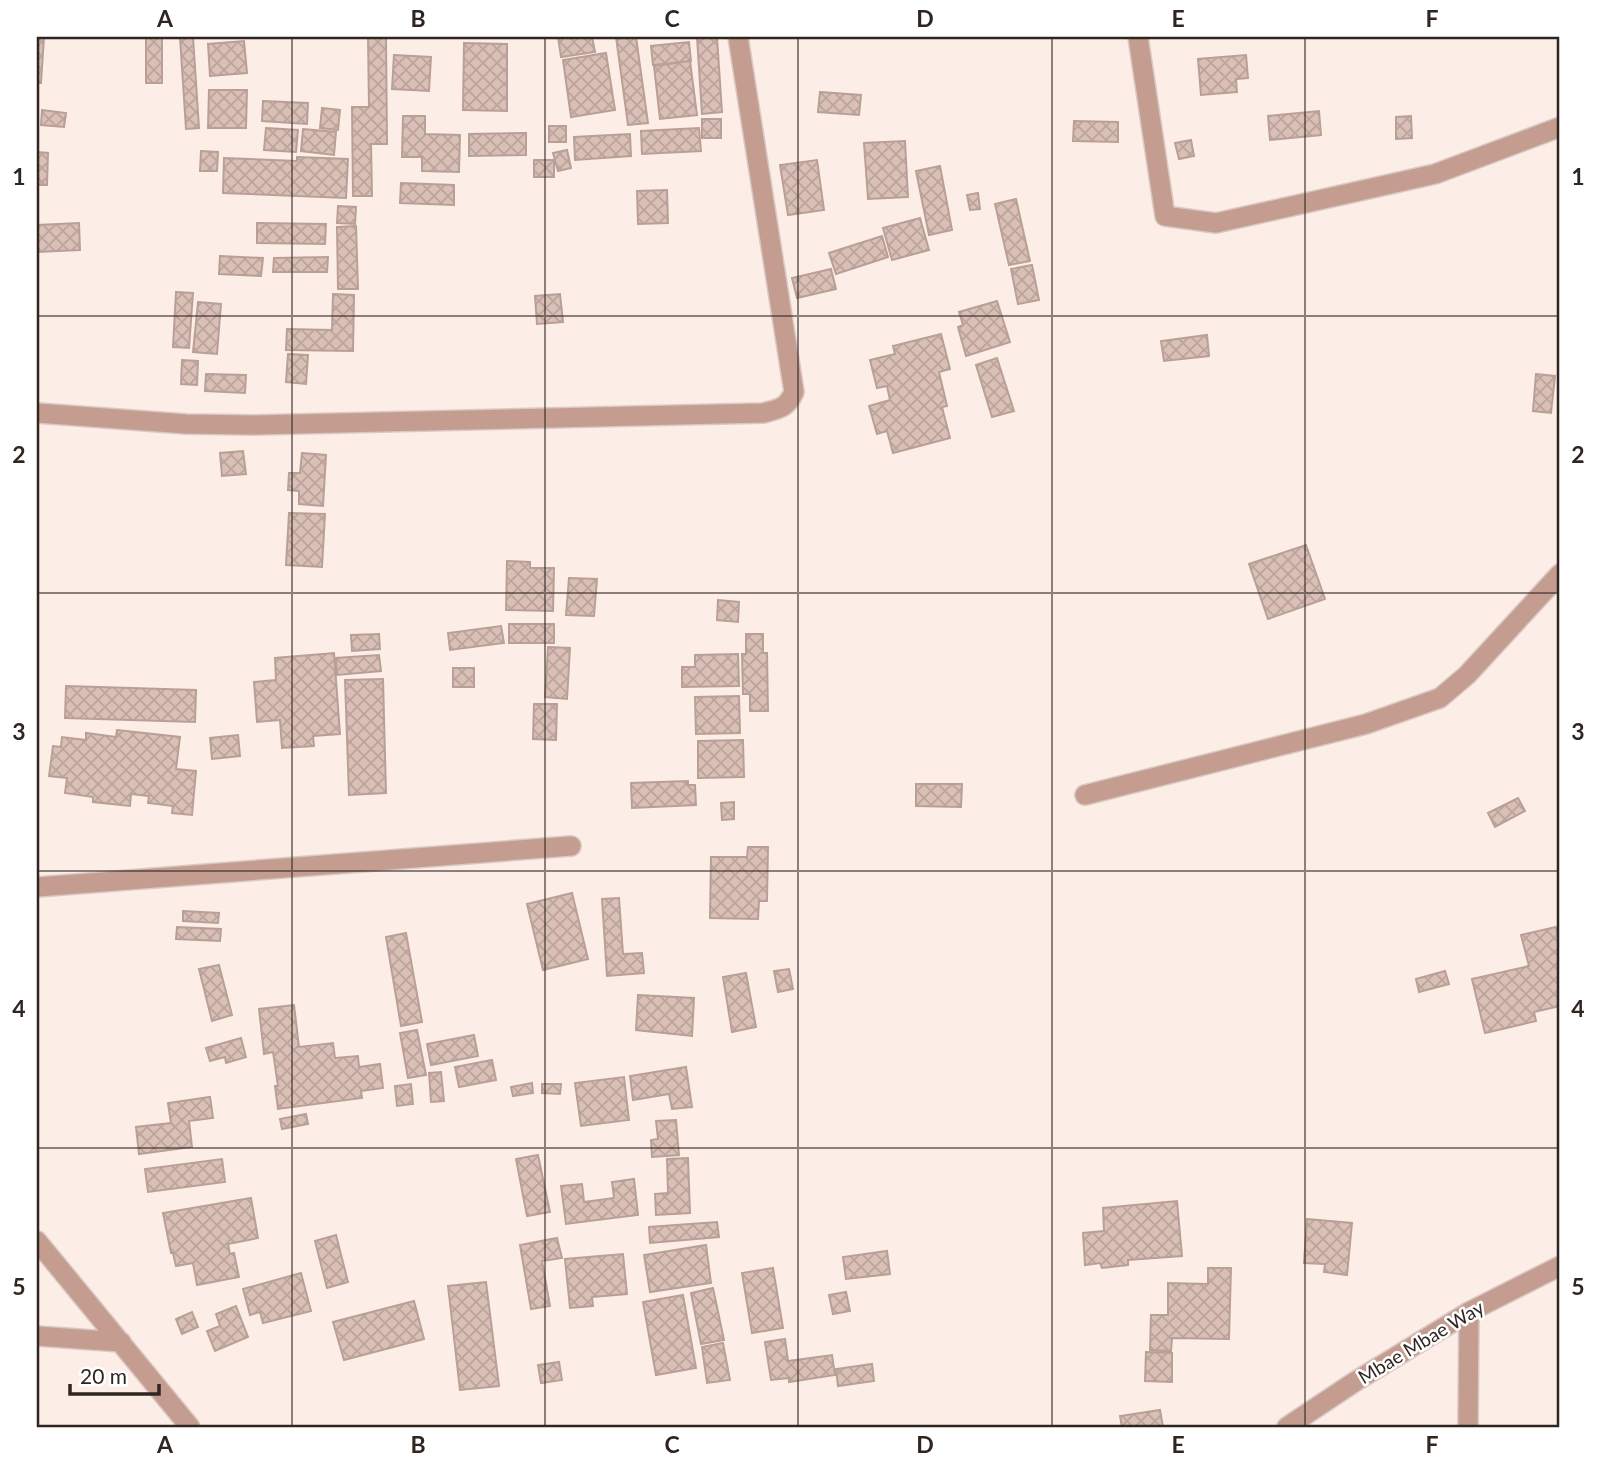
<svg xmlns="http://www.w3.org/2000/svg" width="1597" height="1464" viewBox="0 0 1597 1464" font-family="Lato,sans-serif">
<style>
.building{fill:url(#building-cross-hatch);stroke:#b9a097;stroke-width:2}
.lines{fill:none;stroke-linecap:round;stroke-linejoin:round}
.minor-casing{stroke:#d8c9c3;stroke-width:22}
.tertiary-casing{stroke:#d8c9c3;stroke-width:22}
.minor{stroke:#c49d90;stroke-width:19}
.tertiary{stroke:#c49d90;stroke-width:19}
.grid{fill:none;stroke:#2f2521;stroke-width:2;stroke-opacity:0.55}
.labels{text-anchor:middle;stroke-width:5;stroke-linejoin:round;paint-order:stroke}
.street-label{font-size:19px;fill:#2f2521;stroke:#fff}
.neatline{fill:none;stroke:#2f2521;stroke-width:2.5}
.grid-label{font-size:23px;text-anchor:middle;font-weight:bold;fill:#2f2521}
</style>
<defs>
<pattern id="building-cross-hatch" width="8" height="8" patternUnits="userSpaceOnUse" patternTransform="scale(1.75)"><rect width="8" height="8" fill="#d9bfb5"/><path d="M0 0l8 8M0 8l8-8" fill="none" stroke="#bba49b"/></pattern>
</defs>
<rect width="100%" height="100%" fill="#fdede7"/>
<path class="building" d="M37,37H44L41,83H37Z
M146,37H162V83H146Z
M180,37H193L199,128L186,129Z
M368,37H386L387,144H371L372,196H353L352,107H369Z
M558,37H592L595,52L561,57Z
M616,37H636L648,123L628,125Z
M697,37H717L722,112L702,114Z
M244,41L247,73L210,76L208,44Z
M689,42L691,61L653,65L651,46Z
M464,43L507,44V111L463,110Z
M606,53L615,110L571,117L563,60Z
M394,55L431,57L429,91L392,89Z
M1246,55L1248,78L1236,79L1237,92L1201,95L1198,59Z
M690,61L697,115L660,119L654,66Z
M209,90H247L246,128H208Z
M820,92L861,95L859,115L818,112Z
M263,101L308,103L307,124L262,121Z
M322,108L340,110L338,130L320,128Z
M42,110L66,113L64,127L41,125Z
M1319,111L1321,135L1270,140L1268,116Z
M403,116H425V134L460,135L459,172L422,171V157H402Z
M1411,116L1412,138L1396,139V117Z
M702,119H721V138H702Z
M1074,121L1118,122V142L1073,141Z
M549,126H566V142H549Z
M266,128L298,130L296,152L264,150Z
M699,128L701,151L642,154L641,131Z
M303,129L336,132L334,155L301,151Z
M526,133V155L469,156V134Z
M630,134L631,156L575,160L574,137Z
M1191,140L1194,156L1179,159L1175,143Z
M905,141L908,197L868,199L864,143Z
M567,150L571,168L558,171L553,153Z
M201,151L218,152L217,171H200Z
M37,152L48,153L47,185H37Z
M297,157L348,159L346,198L223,193L224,158L297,161Z
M534,160H554V177H534Z
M817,160L824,210L788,215L780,165Z
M940,166L952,230L929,235L916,171Z
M401,183L454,185V205L400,203Z
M667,190L668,223L638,224L637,191Z
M978,193L980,209L970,210L967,195Z
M1016,199L1030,261L1009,265L995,204Z
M338,206L356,207L355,224L337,223Z
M920,218L929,250L892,260L883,228Z
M79,223L80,250L37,252V225Z
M257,223L326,224L325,244L257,243Z
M356,226L358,289H338L337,227Z
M882,236L888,257L836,274L829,253Z
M220,256L263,258L261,276L219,274Z
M328,257L327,272H273L274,258Z
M1032,265L1039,300L1018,304L1011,269Z
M831,269L836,289L797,298L792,278Z
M176,292L193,293L189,348L173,347Z
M333,294L354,295L353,351L286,350L287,329L332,330Z
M560,294L563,322L537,324L535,296Z
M997,301L1010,342L966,356L958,327L963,325L959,312Z
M198,302L221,304L217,354L193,352Z
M941,334L950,369L939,372L947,406L942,407L950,438L893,453L887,431L877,434L869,406L890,400L887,386L877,388L870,360L895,354L893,346Z
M1207,335L1209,356L1164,361L1161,341Z
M288,354L308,355L306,384L286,382Z
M997,358L1014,411L992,417L976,365Z
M182,360L198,361L197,385L181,384Z
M206,374L246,375L245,393L205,391Z
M1536,374L1555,376L1551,413L1533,411Z
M243,451L246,474L222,476L220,453Z
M302,453L326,455L323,506L299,504V491L288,490L289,473H300Z
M289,513L325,514L322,567L286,565Z
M1306,545L1325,599L1268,619L1249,564Z
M507,561L530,562V568H554L553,611L506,610Z
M569,578L597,579L594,616L566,615Z
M718,600L739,602L738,622L717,620Z
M509,624H554V643H509Z
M501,626L504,643L450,650L448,633Z
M379,634L380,649L352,651L351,635Z
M746,634H763V653H767L768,711H750V694H743L742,654H746Z
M548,647L570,648L567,699L545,697Z
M334,653L340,734L313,736L314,746L282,748L280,720L257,722L254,682L276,680L275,658Z
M738,654L739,686L682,687V667H695V655Z
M379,655L381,671L337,675L336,658Z
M453,668H474V687H453Z
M383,679L386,793L349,795L345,680Z
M66,686L196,690L195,722L65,718Z
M739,696L740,733L696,734L695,697Z
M534,704H557L556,740L533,739Z
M117,730L180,737L176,769L196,771L192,815L172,813L173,806L148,803L149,796L131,794L130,806L93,802V797L65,793L67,778L49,776L53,746L61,747L62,737L86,740V733L116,737Z
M238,735L240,756L212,759L210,738Z
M743,740L744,777L698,778V741Z
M688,781V785H695L696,805L632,808L631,783Z
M916,784H962L961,807L916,806Z
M1518,798L1525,811L1495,827L1488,813Z
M734,802V819L722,820L721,803Z
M748,847H768L767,901H759L758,919L710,918L711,857H747Z
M572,893L588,959L543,970L527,904Z
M619,898L623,954L642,953L644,973L607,976L602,899Z
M183,911L219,913L218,923L183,921Z
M177,927L221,929L220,941L176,939Z
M1556,927L1560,946V1006L1534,1012L1536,1021L1485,1033L1472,979L1529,966L1521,935Z
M406,933L422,1022L401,1026L386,937Z
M219,965L232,1015L212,1021L199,969Z
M789,969L793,989L778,992L774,971Z
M1445,971L1449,984L1419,992L1416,979Z
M746,973L756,1027L732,1032L723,977Z
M638,995L694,998L692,1036L636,1030Z
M294,1005L299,1047L333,1043L335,1058L358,1056L359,1067L380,1064L383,1088L361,1091L362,1098L278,1109L275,1086H278L273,1052L264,1054L259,1009Z
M417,1030L426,1075L408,1078L400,1033Z
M474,1035L478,1056L431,1065L427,1044Z
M241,1038L246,1057L226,1063L225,1057L210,1061L206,1048Z
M492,1060L496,1080L459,1087L455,1067Z
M686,1067L692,1107L672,1109L669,1094L633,1100L630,1076Z
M441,1072L444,1101L431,1102L429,1073Z
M624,1077L629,1120L581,1126L575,1083Z
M532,1083L533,1093L513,1096L511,1087Z
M411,1084L413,1104L397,1106L395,1086Z
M542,1084H561L560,1094L542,1093Z
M210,1097L213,1118L189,1121L192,1147L139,1154L136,1127L171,1123L168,1103Z
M306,1114L308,1124L282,1129L280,1119Z
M676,1120L679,1155L652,1157L651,1140L658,1139L656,1121Z
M538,1155L550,1212L527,1216L516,1159Z
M688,1158L690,1213L656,1215L655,1194L668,1193L667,1159Z
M222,1159L225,1182L148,1192L145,1169Z
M634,1179L638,1215L566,1224L561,1186L582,1184L584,1202L614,1198L612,1182Z
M251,1198L258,1238L228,1244L230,1254L234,1253L239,1277L197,1285L193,1263L176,1266L173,1253H171L163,1213Z
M1177,1201L1182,1256L1128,1260V1265L1102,1268L1100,1263L1085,1265L1083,1233L1104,1231L1103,1208Z
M1307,1219L1352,1223L1347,1275L1324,1272L1325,1264L1304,1263Z
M717,1222L719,1237L650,1243L649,1227Z
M336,1235L348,1282L327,1288L315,1241Z
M557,1238L562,1258L542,1261L550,1306L531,1309L520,1245Z
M706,1245L711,1283L650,1292L644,1255Z
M887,1251L890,1274L846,1279L843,1257Z
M623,1254L627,1294L592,1297L593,1306L570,1308L565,1259Z
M773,1268L783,1328L752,1333L742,1273Z
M1208,1268H1231L1229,1339L1172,1338L1171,1351L1150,1350L1151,1315H1168V1283L1208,1284Z
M301,1273L311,1311L263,1323L260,1312L250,1315L243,1289Z
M486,1282L499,1386L460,1390L448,1286Z
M713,1288L724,1340L701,1344L691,1293Z
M846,1292L850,1311L833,1314L829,1295Z
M683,1295L696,1368L656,1375L643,1302Z
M414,1301L424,1339L344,1360L333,1322Z
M236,1306L248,1337L215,1351L207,1331L220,1326L216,1314Z
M192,1312L198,1327L182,1334L176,1319Z
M785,1339L788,1361L832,1355L835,1375L789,1382V1378L771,1380L765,1342Z
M723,1343L730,1380L707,1383L702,1347Z
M1146,1352L1172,1353V1382L1145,1381Z
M559,1362L562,1380L541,1383L538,1365Z
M872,1364L874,1381L838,1386L836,1369Z
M1160,1410L1163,1427H1122L1120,1416Z"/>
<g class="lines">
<g class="minor-casing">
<path id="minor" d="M1138,37L1165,216L1216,223L1435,174L1560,127
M37,413L186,424L253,425L763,413C779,409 787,408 794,392L738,37
M1085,795L1366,724L1440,698L1467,675L1560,574
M37,887L571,846
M37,1241L190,1427
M37,1336L121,1342
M1468,1427L1469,1312"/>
</g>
<g class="tertiary-casing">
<path id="tertiary" d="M1287,1427L1356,1381L1469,1312L1560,1266"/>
</g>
<use href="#minor" class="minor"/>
<use href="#tertiary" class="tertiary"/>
</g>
<path class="grid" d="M292,37V1427M545,37V1427M798,37V1427M1052,37V1427M1305,37V1427M37,316H1560M37,593H1560M37,871H1560M37,1148H1560"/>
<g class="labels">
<g class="street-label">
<text transform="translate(1421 1342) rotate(-31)" y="7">Mbae Mbae Way</text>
</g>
</g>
<rect width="1597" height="1464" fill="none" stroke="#ffffff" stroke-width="77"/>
<path d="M70 1384v10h89v-10" fill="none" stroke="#2f2521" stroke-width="3.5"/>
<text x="80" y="1384" font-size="21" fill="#2f2521" stroke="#ffffff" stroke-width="5" paint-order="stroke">20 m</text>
<rect x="38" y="38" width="1520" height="1388" class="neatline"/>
<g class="grid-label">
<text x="165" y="27">A</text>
<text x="418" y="27">B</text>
<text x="672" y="27">C</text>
<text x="925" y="27">D</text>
<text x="1178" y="27">E</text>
<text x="1432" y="27">F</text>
<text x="19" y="185">1</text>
<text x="1578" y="185">1</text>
<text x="19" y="463">2</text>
<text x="1578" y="463">2</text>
<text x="19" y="740">3</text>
<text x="1578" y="740">3</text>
<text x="19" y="1017">4</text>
<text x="1578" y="1017">4</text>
<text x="19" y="1295">5</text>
<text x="1578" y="1295">5</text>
<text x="165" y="1453">A</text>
<text x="418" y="1453">B</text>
<text x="672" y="1453">C</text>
<text x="925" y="1453">D</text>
<text x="1178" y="1453">E</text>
<text x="1432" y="1453">F</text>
</g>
</svg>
